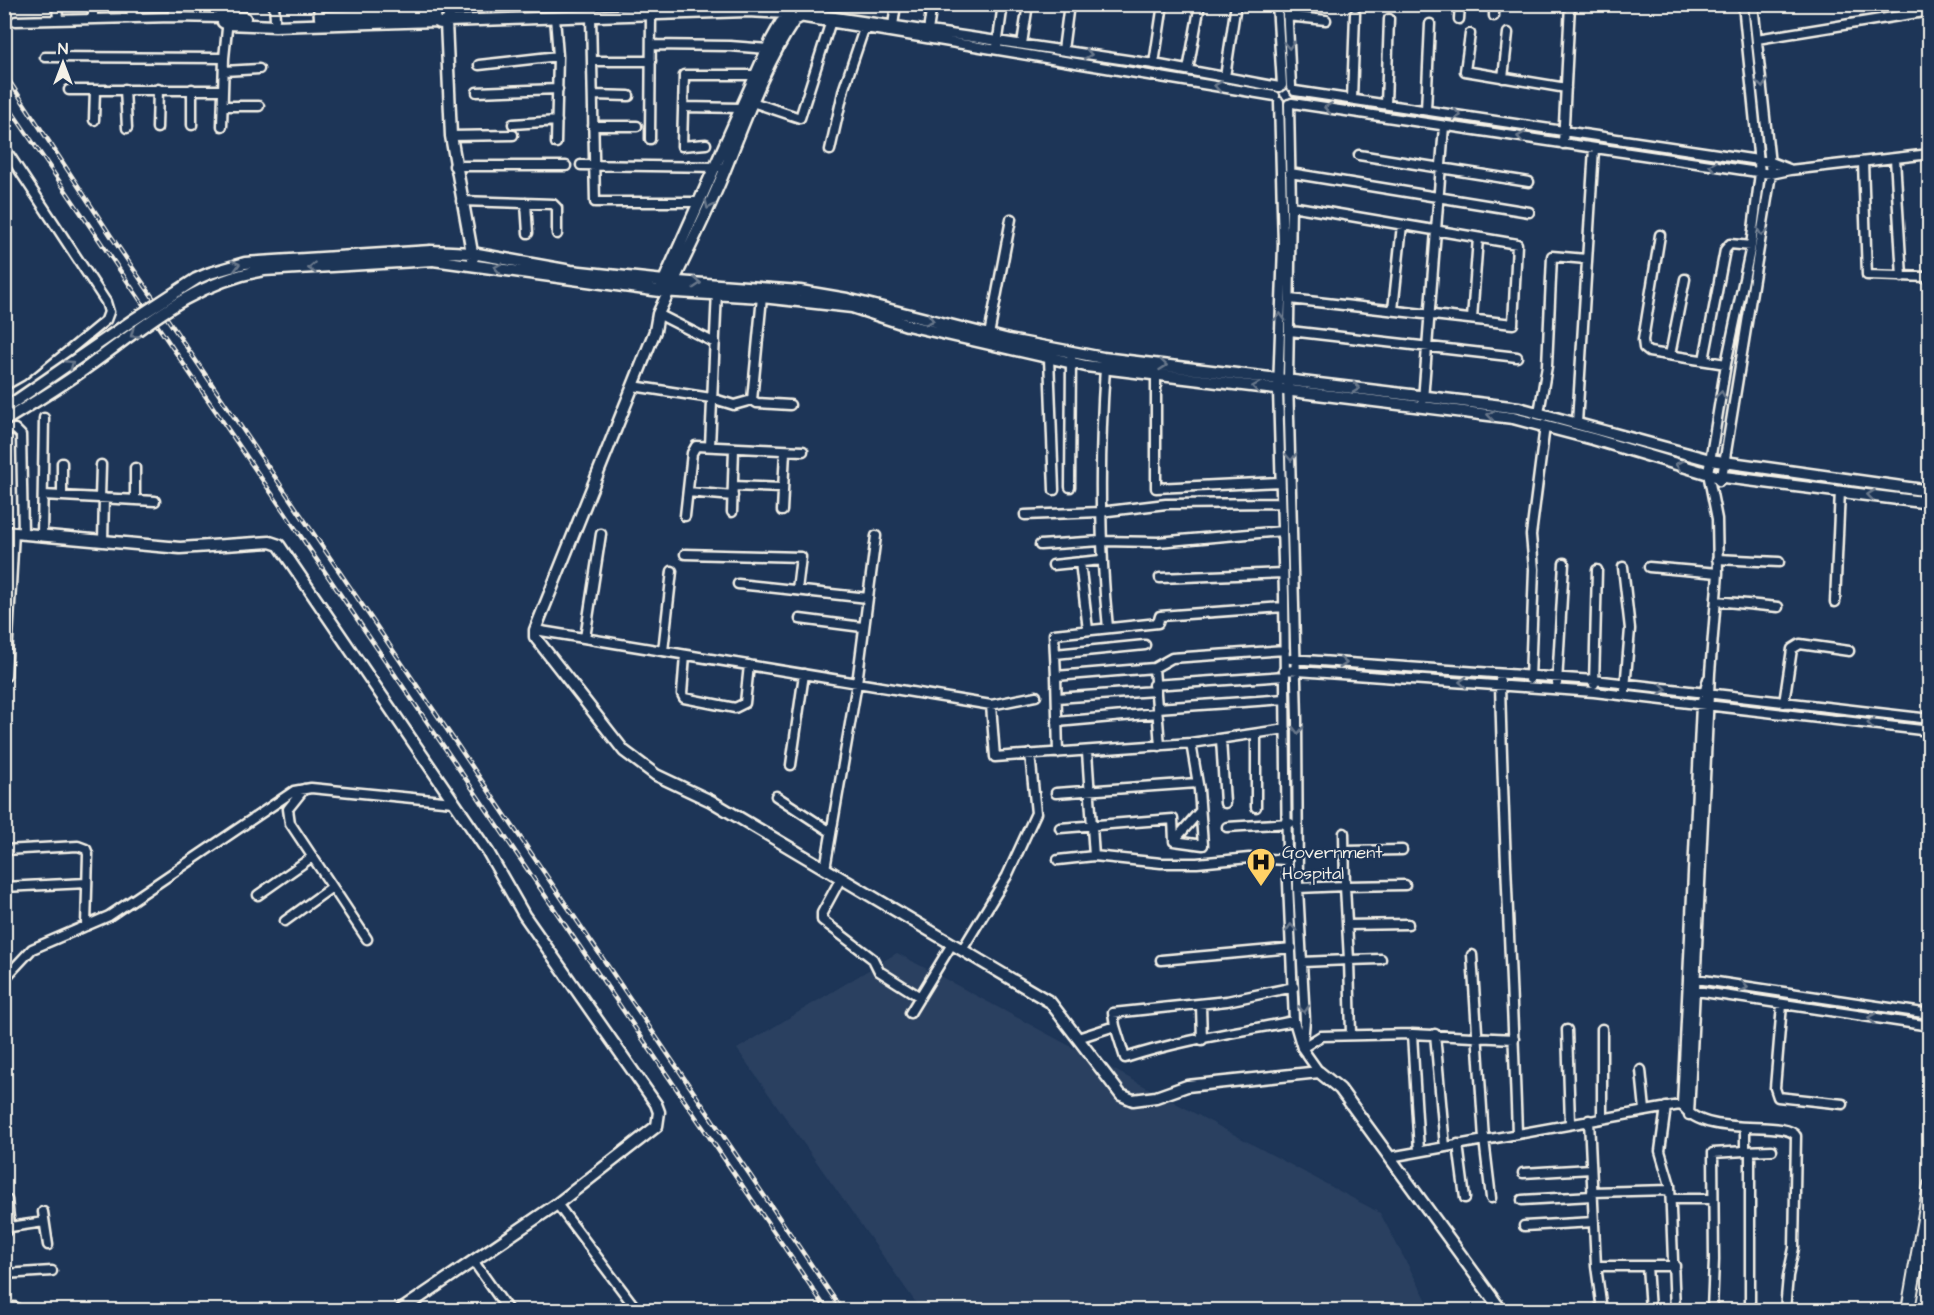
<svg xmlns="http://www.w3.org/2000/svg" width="1934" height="1315" viewBox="0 0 1934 1315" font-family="'Architects Daughter',sans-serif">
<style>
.built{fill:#2a4060}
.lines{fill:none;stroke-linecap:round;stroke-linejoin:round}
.minor-casing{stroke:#f4f1e8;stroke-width:13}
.tertiary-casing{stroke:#f4f1e8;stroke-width:15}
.secondary-casing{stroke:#f4f1e8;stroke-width:16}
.minor{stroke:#1d3557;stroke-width:8}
.tertiary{stroke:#1d3557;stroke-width:10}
.secondary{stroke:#1d3557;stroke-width:12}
.rail-casing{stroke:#f4f1e8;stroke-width:4.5}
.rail{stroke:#1d3557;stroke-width:2;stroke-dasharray:7;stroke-linecap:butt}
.tertiary-bridge-casing{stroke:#f4f1e8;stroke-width:15;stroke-linecap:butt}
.tertiary-bridge{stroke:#1d3557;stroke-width:10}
.oneway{stroke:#68778a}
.labels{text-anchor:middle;stroke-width:4.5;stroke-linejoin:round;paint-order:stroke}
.poi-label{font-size:18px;fill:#f4f1e8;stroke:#1d3557;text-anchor:start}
</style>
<rect width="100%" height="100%" fill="#1d3557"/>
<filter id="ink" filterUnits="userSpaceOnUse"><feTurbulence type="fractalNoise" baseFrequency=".0167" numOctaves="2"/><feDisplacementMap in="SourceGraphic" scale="12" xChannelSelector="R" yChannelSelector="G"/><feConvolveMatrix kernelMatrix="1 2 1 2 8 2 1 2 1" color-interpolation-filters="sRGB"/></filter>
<g filter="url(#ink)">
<path class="built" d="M897,953L1380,1213L1432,1310H921L737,1049Z"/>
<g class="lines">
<g class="minor-casing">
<path id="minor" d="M57,4L58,20
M93,4V19
M131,4L132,18
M173,4V17
M274,4L275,19
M318,4L319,18
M1277,4L1282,85
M1287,4L1291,86
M1494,4V16
M801,12L1154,64L1279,87
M591,16L595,202H697
M1287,16L1326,20
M555,17L558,56L556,143
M799,17L1275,96
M1459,19L1460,4
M16,21L173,17L222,18
M893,26L896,4
M928,31L932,4
M1470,34L1465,71L1566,88
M1757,39L1930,11
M1022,44L1028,4
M651,45L730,46L768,49
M997,46L1003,4
M1063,50L1069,4
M45,57L224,58L228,19
M592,61H651
M1154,64L1163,4
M479,65L558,56
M1188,70L1200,4
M224,71L259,69
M1225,77L1236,4
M1503,78L1508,33
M125,89L127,128
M192,89V125
M69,90H223
M1295,91L1771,162L1789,169
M477,92L558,89
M593,95L629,96
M1352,99L1355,14
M752,102L800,118L830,24
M1279,102L1283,245L1278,390L1284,595L1287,860L1294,1021L1302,1048L1319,1072
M1292,103L1771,174L1790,170L1930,154
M1289,104L1291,206L1288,379L1297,719L1298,888L1305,1020L1303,1042
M1386,104L1389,19
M223,106H259
M683,107L742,108
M1426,110L1430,24
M94,120L95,90
M513,124L557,121
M222,126L224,58
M593,126H637
M157,128L158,89
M451,136L513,135
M650,139L651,14
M706,144L682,146L684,75H756
M1563,144L1570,4
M4,147L106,302L109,312L106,320L27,385L4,398
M830,150L844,88L864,29
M1359,155L1529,182
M1895,158L1902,277
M1863,162L1867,275L1930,277
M581,165L719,167
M454,166H566
M1290,173L1529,212
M461,201L553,204L557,208V234
M526,203L528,233
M1660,235L1643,340L1644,348L1649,352L1726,364
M762,297L752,400L757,403L790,405
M1290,299L1513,324L1517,244L1291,206
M1393,310L1402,225
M658,314L715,343
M1472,319L1478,238
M1290,331L1517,357
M989,335L1011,219
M1670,355L1685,279
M1049,358L1054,490
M1704,360L1725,250L1730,244L1751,246
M1105,368C1099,455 1099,541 1108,628
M1156,374V488L1280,482
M633,386L711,398L734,405L752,400
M1423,400L1444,126
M1539,413L1547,366L1552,256L1586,259
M1577,423L1594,148
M4,430L15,429L21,435L23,533
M710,446L717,291
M1719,481L1722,477L1771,174L1753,4
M733,486L783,488
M1070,487L1071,358
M688,492L733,496
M43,495L155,501
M62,496V463
M100,498L101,465
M135,500V468
M782,511L785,451
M732,512L734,448
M1025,515L1100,512L1166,504L1281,503
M685,516L692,453L696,446L803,451
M42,535L44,418
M103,541L104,498
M1040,545L1101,541L1158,542L1282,531
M685,554L801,557L797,590
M1717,559L1779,562
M1080,562L1088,630
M1053,565L1101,560
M1623,567L1630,629L1625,689
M1649,567L1718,573
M1160,578L1283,573
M738,584L868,598
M1716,601L1778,607
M1835,602L1840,491
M800,619L862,627
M535,630L991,705L1036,696
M585,638L601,534
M663,651L672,571
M1055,654L1145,645
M685,655L682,694L684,698L735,708L745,703L749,665
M1291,659L1594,680L1930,719
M1154,668L1172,658L1285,650
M1284,670L1594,692L1930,731
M6,676L14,532
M1056,676L1058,753
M1530,679L1534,569L1531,535L1545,426
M1708,679L1701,705L1682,1105C1705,1140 1785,1118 1796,1136L1794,1248L1788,1276L1785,1310
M1500,681C1503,831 1512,982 1517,1133
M1557,683L1564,563
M1594,684L1597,570
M1153,685L1285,676
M1057,698L1154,691
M1784,703L1792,649L1800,644L1849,651
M991,705L995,757L1191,743L1286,729
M1157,708L1285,699
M1057,722L1157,713
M1256,734V807
M1221,739L1225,803
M1160,746L1154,668L1056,676L1054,634L1158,623L1160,616L1284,607
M1087,752L1094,856
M791,765L804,674
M304,789L288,809L290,823L367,939
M1056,793L1197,783
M776,796L831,832
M1227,827L1290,823
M1060,828L1173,819L1174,841L1203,845L1199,790L1191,743
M1344,833L1345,886L1405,885
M1174,841L1200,811
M4,850L78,846L86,849L88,854L86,926
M1344,851L1402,850
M1058,860L1094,856L1161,863H1197L1249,858L1287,860
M825,869L857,683L876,536
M841,878L822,913V920L873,959L879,971L920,997
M4,887L87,883
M1298,888L1345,886L1349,960L1302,962
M258,895L312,857
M285,921L332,887
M1347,925L1408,924
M962,950L1007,876L1036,813L1030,754
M1472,955L1484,1139L1491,1198
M1161,960L1292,948
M1690,978L1930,1014
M4,979L32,949L109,916L294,791L311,788L453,802
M1690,990L1930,1026
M1201,1005L1202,1040
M1782,1005L1775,1088L1778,1097L1843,1104
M910,1013L952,944
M1115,1026L1113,1013L1227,1001L1294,987
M1602,1029V1118
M1567,1030L1570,1123
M1351,1034L1349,960L1381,959
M1435,1034L1445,1147
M1078,1038L1115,1026L1125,1058C1180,1040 1237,1032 1294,1021
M1302,1048L1321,1036L1412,1034
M1641,1070L1645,1110
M1666,1107L1660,1151L1670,1185L1675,1310
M1689,1115L1710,673L1718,573L1717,519L1708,473L1726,364L1751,246L1760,173L1743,4
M1589,1120L1596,1266L1602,1310
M1458,1144L1465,1198
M1419,1151L1412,1034L1514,1039
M1745,1151L1772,1150
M1390,1157L1685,1104
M1523,1173L1591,1169
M1592,1192L1670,1190
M1671,1199H1713
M1522,1200L1592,1196
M557,1204L637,1310
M43,1212L48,1245
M1524,1226L1594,1222
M10,1227L44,1222
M4,1233L10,1227L7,1200
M474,1262L508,1310
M1596,1266H1675
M1647,1266L1650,1310
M4,1274L52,1271
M4,1308L15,1307
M1712,1310L1714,1260L1713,1153L1745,1151V1128
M1750,1310V1151"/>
</g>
<g class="tertiary-casing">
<path id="tertiary" d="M221,4L223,22L227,24L275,26L437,21
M228,4L232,17L245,18
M789 13a6 6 0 1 1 12 0a6 6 0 1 1-12 0Z
M435 16a7 7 0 1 1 14 0a7 7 0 1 1-14 0Z
M324,17L436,13
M795,19C763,67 744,123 722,177C703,223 679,268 658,314L655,331L535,630V637L624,751L656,775L711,801L1050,1002L1121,1095L1133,1100L1156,1097L1187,1086L1319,1072L1340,1089L1501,1310
M447,21L747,11L789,13
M446,22L451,136L473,258
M431,251L472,253L571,271L664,281L800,291L847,299L1009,340L1103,358L1519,408L1710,460L1930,491
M433,260L660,291L762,297L852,307L907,325L1086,366L1513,418L1593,439L1716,476L1930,503
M662,285L771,41L781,23L789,15
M4,532L180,548L270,542L279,545L488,852L524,915L656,1104L659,1112L657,1126L557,1204L401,1310"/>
</g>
<g class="secondary-casing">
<path id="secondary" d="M1908,1310L1930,1185
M1922,1310L1930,1267"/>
</g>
<use href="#minor" class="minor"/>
<use href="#tertiary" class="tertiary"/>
<use href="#secondary" class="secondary"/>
<g class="rail-casing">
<path id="rail" d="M4,73L111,236L842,1310
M4,100L827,1310"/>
</g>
<use href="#rail" class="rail"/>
<g class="tertiary-bridge-casing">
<path id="tertiary-bridge" d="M4,409L133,320L196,279L210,273L245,263L431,251
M4,421C33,403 62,386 89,366C147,324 192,283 264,270L433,260"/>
</g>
<use href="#tertiary-bridge" class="tertiary-bridge"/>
</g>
<defs><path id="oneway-chevron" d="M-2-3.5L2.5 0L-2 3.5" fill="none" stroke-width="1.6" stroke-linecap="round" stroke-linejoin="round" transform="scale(1.5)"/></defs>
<g class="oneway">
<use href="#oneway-chevron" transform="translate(1289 45) rotate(87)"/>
<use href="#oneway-chevron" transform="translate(1088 54) rotate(9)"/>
<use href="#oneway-chevron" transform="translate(1762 84) rotate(84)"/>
<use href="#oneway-chevron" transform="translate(1218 86) rotate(-170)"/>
<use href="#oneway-chevron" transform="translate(1328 108) rotate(-171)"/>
<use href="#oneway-chevron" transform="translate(1457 115) rotate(8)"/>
<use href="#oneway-chevron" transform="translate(1521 137) rotate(-171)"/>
<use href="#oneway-chevron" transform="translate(1713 166) rotate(-171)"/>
<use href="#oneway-chevron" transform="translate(709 205) rotate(115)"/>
<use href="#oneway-chevron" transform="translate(1762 232) rotate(99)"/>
<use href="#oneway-chevron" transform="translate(236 265) rotate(-15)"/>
<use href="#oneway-chevron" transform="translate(312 268) rotate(176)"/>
<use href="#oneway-chevron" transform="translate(498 268) rotate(-171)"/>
<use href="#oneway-chevron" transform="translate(697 283) rotate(4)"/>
<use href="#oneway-chevron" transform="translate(1280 317) rotate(-88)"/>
<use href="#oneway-chevron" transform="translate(930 320) rotate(14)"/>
<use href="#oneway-chevron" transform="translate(134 334) rotate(144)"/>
<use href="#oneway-chevron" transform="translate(70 364) rotate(-35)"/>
<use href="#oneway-chevron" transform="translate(1163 365) rotate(6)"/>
<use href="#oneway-chevron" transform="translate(1256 387) rotate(-172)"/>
<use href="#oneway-chevron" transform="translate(1356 388) rotate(7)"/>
<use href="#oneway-chevron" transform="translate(1721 395) rotate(-80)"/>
<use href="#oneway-chevron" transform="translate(1491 415) rotate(-172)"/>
<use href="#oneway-chevron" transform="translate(1291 457) rotate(88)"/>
<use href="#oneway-chevron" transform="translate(1679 465) rotate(-163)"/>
<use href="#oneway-chevron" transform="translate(1871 495) rotate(-173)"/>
<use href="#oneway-chevron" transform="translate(1343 663) rotate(4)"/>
<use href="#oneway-chevron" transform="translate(1463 682) rotate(-177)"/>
<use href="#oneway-chevron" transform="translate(1663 689) rotate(6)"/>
<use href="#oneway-chevron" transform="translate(1871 723) rotate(-173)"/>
<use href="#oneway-chevron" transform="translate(1298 730) rotate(90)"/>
<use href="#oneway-chevron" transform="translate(1291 928) rotate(-93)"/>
<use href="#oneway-chevron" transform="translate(1744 987) rotate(10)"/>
<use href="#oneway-chevron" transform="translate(1304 1009) rotate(87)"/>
<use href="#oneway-chevron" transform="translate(1872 1018) rotate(-172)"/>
</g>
</g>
<defs>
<g id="hospital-pin" transform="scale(1.5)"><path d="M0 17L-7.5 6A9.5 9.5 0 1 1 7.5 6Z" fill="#ffd166" stroke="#1d3557"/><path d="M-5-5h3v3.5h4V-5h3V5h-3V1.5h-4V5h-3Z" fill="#111"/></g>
</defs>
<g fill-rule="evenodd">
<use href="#hospital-pin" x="1261" y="862"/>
</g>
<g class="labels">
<g class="poi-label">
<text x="1282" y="858">Government<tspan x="1282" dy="21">Hospital</tspan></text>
</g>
</g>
<rect width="1934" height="1315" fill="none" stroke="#1d3557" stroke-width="24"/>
<rect x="12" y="12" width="1910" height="1291" fill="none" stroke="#f4f1e8" stroke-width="2" filter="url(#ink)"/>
<g transform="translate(63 63)" stroke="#1d3557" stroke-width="4.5" paint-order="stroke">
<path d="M0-4.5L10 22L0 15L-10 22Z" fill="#f4f1e8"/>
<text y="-9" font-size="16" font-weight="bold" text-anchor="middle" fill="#f4f1e8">N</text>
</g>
</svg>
